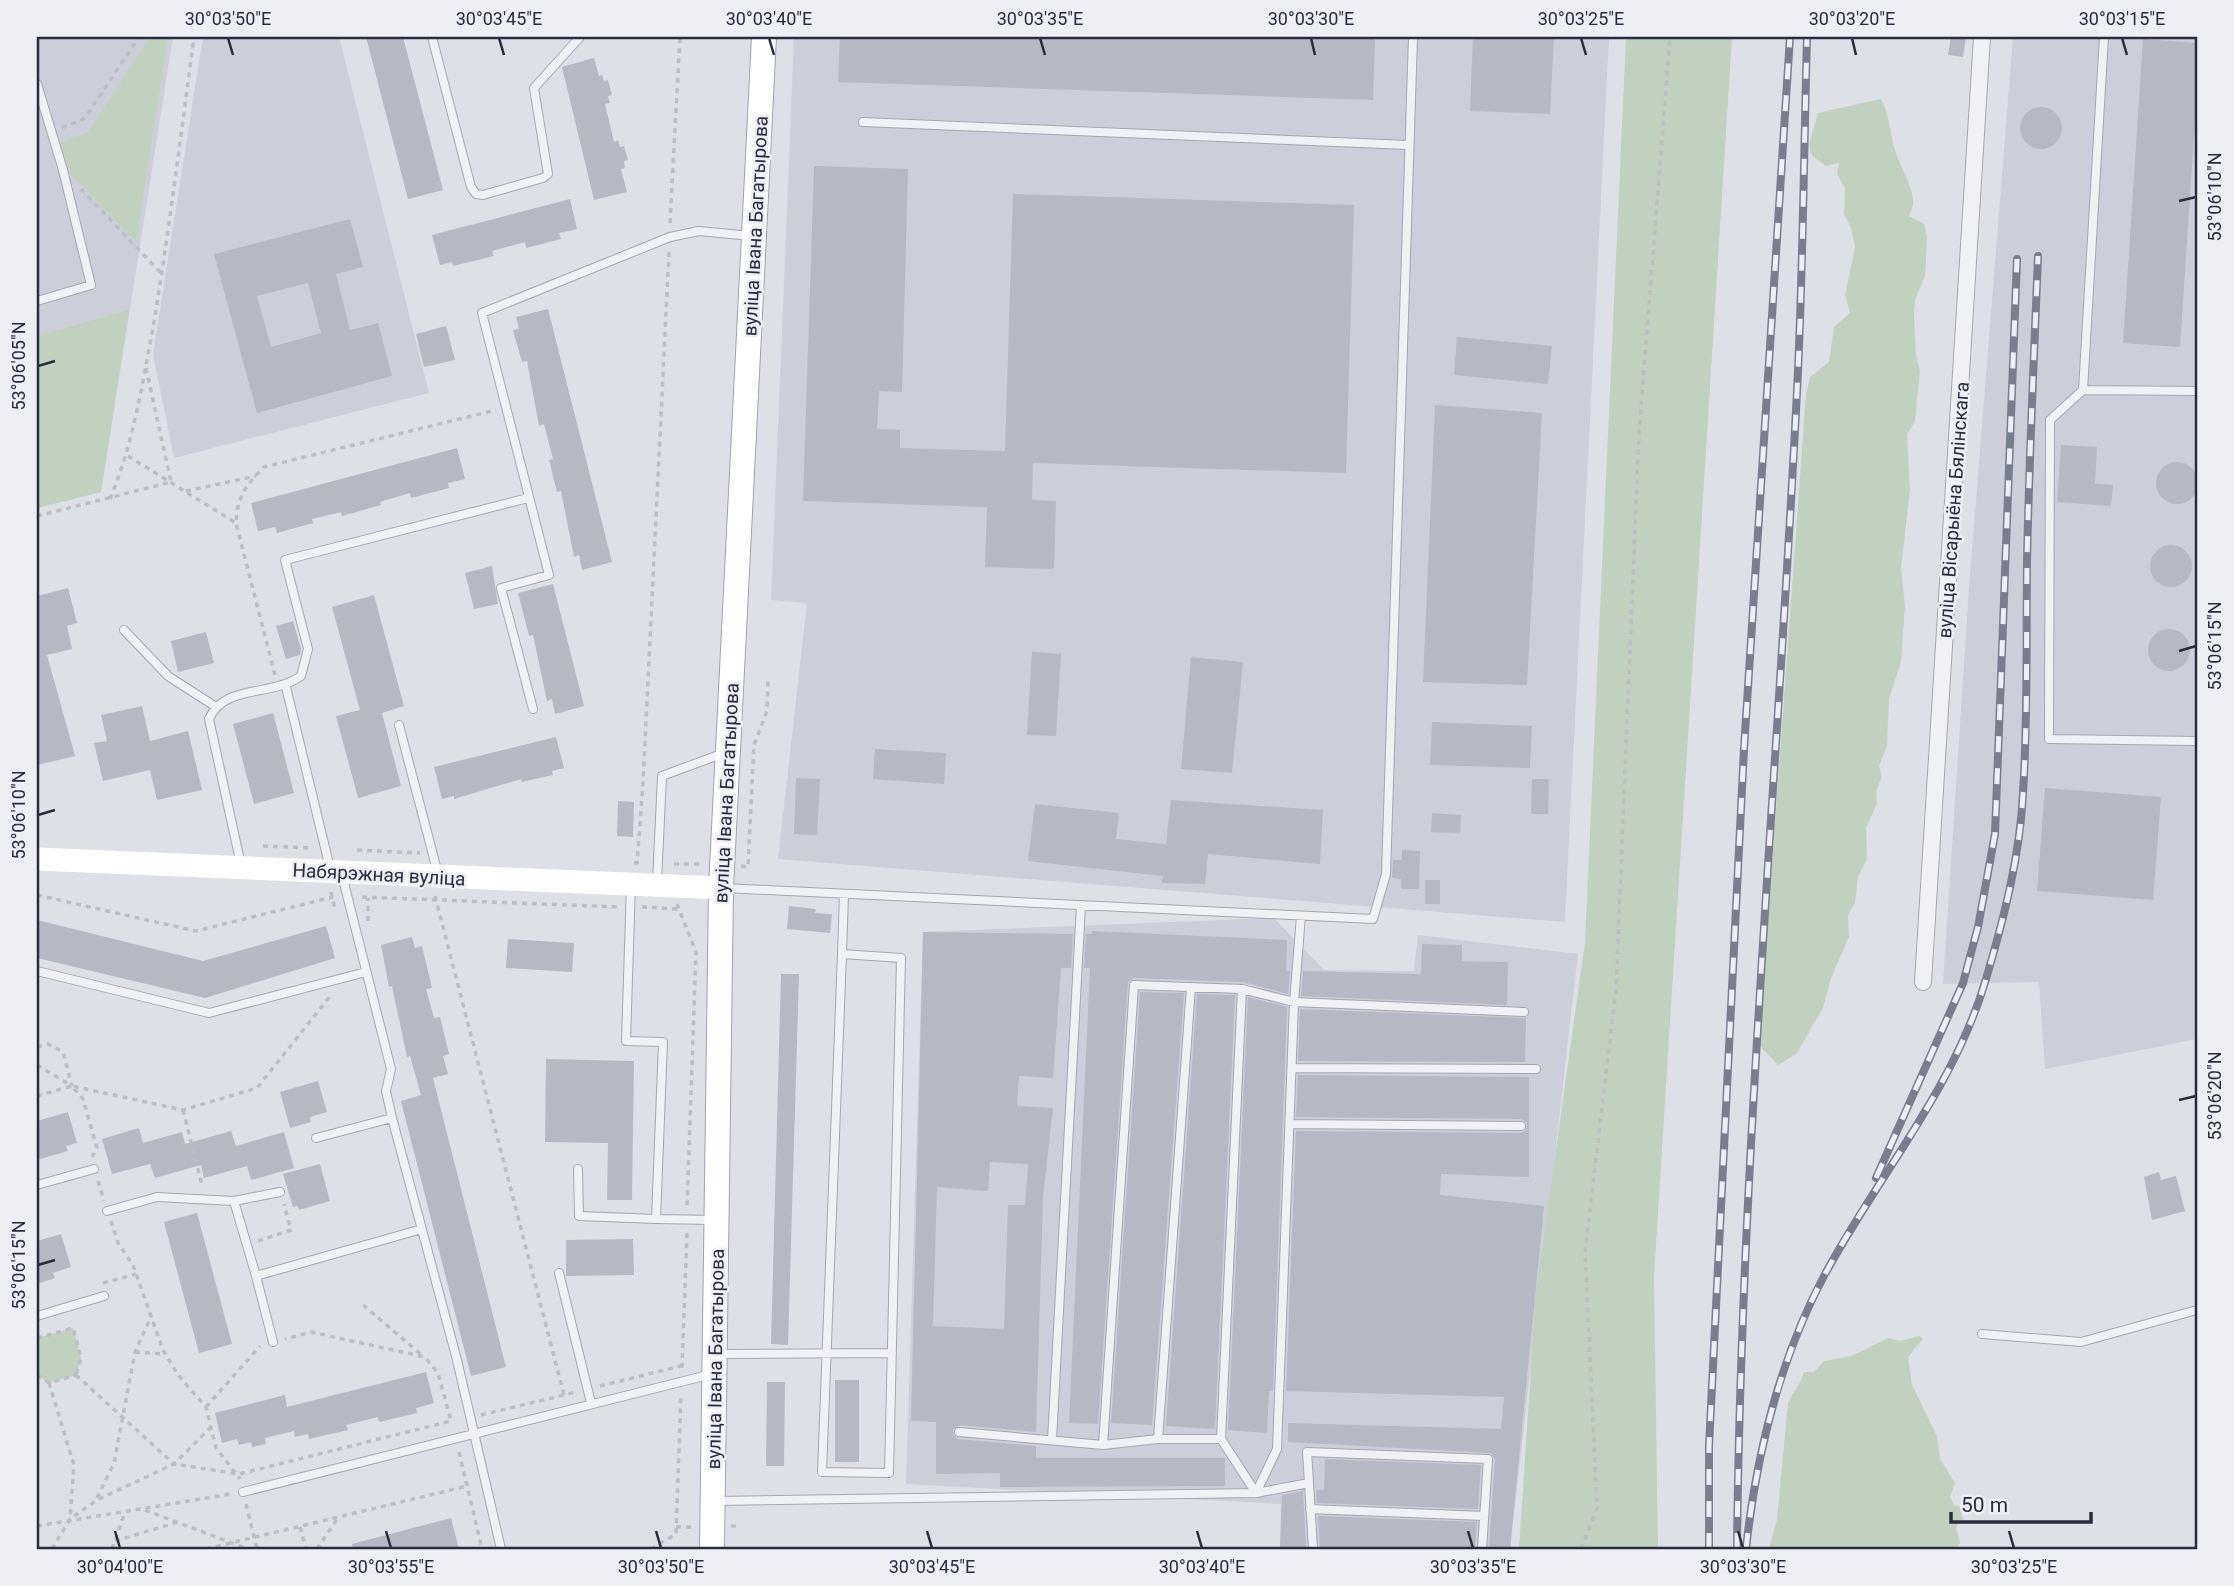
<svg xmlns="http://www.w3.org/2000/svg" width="2234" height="1586" viewBox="0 0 2234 1586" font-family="Roboto,sans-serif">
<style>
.built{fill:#cccfd9}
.green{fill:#c1d0bf}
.building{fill:#b5b9c3;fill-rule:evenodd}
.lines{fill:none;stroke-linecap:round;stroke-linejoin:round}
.lane-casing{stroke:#a4a7b1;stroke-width:10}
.street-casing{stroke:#a4a7b1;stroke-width:18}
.primary-casing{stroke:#9da3b2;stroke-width:26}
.path{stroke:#bcbec5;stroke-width:3.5;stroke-dasharray:5 5;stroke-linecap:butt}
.lane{stroke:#f0f1f5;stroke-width:8}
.street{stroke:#f0f1f5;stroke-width:16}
.secondary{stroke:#fff;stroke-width:23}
.primary{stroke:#fff;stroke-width:24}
.rail-casing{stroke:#787e90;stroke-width:8}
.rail{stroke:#edeff5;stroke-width:5;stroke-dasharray:16;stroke-linecap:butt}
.ticks{fill:none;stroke:#282d3d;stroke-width:2.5}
.labels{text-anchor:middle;stroke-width:5;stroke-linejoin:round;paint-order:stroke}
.street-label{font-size:19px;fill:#282d3d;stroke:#edeff5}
.neatline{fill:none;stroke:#282d3d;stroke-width:2.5}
.ticks-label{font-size:18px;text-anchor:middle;fill:#282d3d}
</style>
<rect width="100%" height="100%" fill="#dee0e7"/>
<path class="built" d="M37,37H173L101,492L37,508Z
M203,37H339L429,393L174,458L153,354Z
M794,37H1609L1565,922L778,859L807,603L771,600Z
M2013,37H2197V1039L2045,1069L2039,982L1943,984L1969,588Z
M1274,918L1324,970L1414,971L1418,935L1578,954L1510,1549H1280L1281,1504L906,1484L923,932Z"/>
<path class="green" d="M150,37H168L136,242L71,174L60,143L88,132Z
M1626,37H1732L1654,1277L1658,1549H1519L1536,1293L1585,942Z
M1881,99C1889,114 1890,131 1894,147C1899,165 1911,181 1913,200C1914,206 1911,211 1909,216L1924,224L1927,237L1925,276L1915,300L1914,315L1916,355L1920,370L1915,421L1907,434L1910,489L1901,568L1905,606L1901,662L1889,699L1887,746L1879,766L1882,777L1876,791L1877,804L1866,828L1867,859L1858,877L1855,903L1848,915L1849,937L1831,978L1823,1008L1797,1053L1778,1065L1759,1045L1806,394L1810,377L1829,362L1834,327L1850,313L1845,295L1855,247L1851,228L1844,214L1845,189L1837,173L1839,163L1826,166L1811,155L1809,144L1818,113Z
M129,310L101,492L37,508V336Z
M73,1328L81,1358L76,1375L49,1383L37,1375V1338Z
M1920,1336L1923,1339L1908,1357L1912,1385L1937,1436L1940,1459L1955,1483L1950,1497L1954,1505L1959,1506L1963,1519L1956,1527L1960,1543L1956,1549H1769L1777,1519L1788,1403C1793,1391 1801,1384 1804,1372H1814L1824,1361L1852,1356L1888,1338L1900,1341Z"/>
<path class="building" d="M366,37H403L443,190L408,199Z
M840,37H1375L1373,100L838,82Z
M1473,37H1554L1550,114L1470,111Z
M1951,37H1966L1963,57L1948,55Z
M2143,39L2197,43V90L2180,347L2123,343Z
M594,58L599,76L602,75L604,81L608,80L612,95L608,96L610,103L605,104L614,142L618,140L620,147L624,146L628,160L624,161L625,168L621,169L627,192L594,200L562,67Z
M2020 128a21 21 0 1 1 42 0a21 21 0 1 1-42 0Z
M814,166L908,169L902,392L879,391L877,429L900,430V448L1005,451L1013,194L1354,205L1346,473L1033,463L1032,500L1056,501L1054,569L985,567L987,507L803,501Z
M570,199L577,229L559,233L561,239L526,248L525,242L492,251L494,256L453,266L452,262L440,265L432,235Z
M350,219L363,267L336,274L350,330L378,323L392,376L257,413L214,254ZM308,283L321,333L271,347L257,296Z
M548,309L612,562L582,570L579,555L574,557L561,491L557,492L549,460L553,459L544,424L539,426L527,361L522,362L513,330L519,329L516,317Z
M446,326L455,360L424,367L416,334Z
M1457,337L1552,346L1548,384L1454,375Z
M1435,405L1542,413L1527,685L1423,682Z
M2061,445L2097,447L2095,484L2113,485L2111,506L2057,502Z
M457,448L465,479L448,483L449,488L411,498L410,493L380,502L381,505L342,516L341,512L312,519L313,523L277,533L275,527L258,531L251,503Z
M2156 483a21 21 0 1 1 42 0a21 21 0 1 1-42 0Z
M2150 566a21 21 0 1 1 42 0a21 21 0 1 1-42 0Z
M492,566L498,604L474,609L465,573Z
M553,584L584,706L555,714L552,699L547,701L533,635L529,636L518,593Z
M68,588L77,623L67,626L72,649L47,655L75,756L37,765V596Z
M374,595L404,706L382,713L401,786L358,798L336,716L360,710L332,607Z
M293,621L301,649L300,655L286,659L276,626Z
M2148 650a21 21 0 1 1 42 0a21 21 0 1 1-42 0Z
M206,632L214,663L178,672L171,641Z
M1032,652L1061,654L1056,736L1027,735Z
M1191,657L1243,662L1232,773L1181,769Z
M142,706L150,741L188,731L202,790L157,800L150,770L103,781L94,743L107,741L101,715Z
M273,713L294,793L254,804L233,724Z
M1432,722L1532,726L1530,768L1430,765Z
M556,737L564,768L552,771L553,775L522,782L521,779L454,799V796L442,799L434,767Z
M875,749L946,753L944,784L873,779Z
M796,778L820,779L817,835L794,834Z
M1532,779H1549L1548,814H1531Z
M2045,788L2161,797L2153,900L2037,891Z
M1171,800L1323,810L1320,864L1208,854L1205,884L1162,883L1163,876L1028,861L1035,804L1119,813L1116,839L1166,844Z
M618,801L634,802L633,837L617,836Z
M1432,813L1461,815L1460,833L1431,832Z
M1402,850L1420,851L1419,889H1401V879L1392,878L1393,860H1402Z
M1425,880H1440V904H1425Z
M789,906L816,909L815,913L832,914L830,933L787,929Z
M37,920L203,961L326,926L335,958L205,998L37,958Z
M1092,931L1287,940L1286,971H1290L1288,994L1243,982L1134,978L1128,982L1098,1424L1069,1423L1090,968H1084L1086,934H1092Z
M923,932L1073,934L1071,968H1061L1053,1078L1019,1076L1017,1106L1053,1108L1043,1197L1036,1432L960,1425L953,1429V1435L958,1439L1036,1446V1458H1225V1486L1000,1487V1473L936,1474V1422L911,1421ZM990,1162L1028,1164L1025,1205H1008L1004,1329L933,1326L937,1187L988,1191Z
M412,937L415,948L422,946L432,988L426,989L434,1018L440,1017L449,1054L443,1056L448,1074L433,1078L506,1367L471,1376L401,1101L421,1095L410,1056L407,1057L392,986L389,987L381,945Z
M508,939L574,943L572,972L506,968Z
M1422,944L1462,945V961L1508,962L1507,1005L1301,996L1303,971L1421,974Z
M781,974H799L788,1345L771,1344Z
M1140,992L1184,993L1152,1425L1111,1423Z
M1197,994L1235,995L1215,1429L1166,1426Z
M1248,997L1287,1007L1273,1391H1269L1267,1433L1228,1430Z
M1300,1009L1526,1018L1525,1062L1298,1061Z
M546,1059L634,1061L632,1200H607L608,1143L545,1142Z
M1298,1075L1529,1077V1177L1441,1174L1440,1195L1544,1206L1510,1549H1489L1495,1459L1491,1453L1288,1442V1423L1501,1429L1504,1397L1286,1391L1296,1131L1521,1133L1526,1130L1527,1123L1521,1119L1296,1117Z
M318,1081L327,1112L310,1117L311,1122L290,1128L280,1092Z
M68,1112L77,1143L66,1146L68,1151L37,1160V1121Z
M139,1128L143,1143L182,1132L185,1144L231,1131L236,1146L284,1132L294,1168L251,1180L247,1166L204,1178L201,1165L155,1178L150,1164L112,1174L102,1139Z
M320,1164L330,1201L299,1210L298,1206L293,1207L283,1174Z
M2159,1172L2161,1180L2176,1176L2185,1211L2152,1220L2144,1177Z
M197,1213L232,1344L199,1353L164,1222Z
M61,1234L71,1267L53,1273L55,1278L37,1284V1241Z
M633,1239L634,1275L566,1276V1240Z
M426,1372L434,1403L416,1408L417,1413L379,1422L378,1417L346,1425L348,1430L309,1439L308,1434L295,1437L294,1431L265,1438L266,1444L252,1447L251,1442L239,1445L237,1439L222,1443L215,1413L285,1395L287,1407Z
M835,1380H859V1462H835Z
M767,1382H785L784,1466H766Z
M1325,1459L1481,1465L1478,1509L1317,1503L1316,1490H1324Z
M1303,1491L1306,1549H1280L1282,1495Z
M1318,1516L1477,1522L1475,1549H1320Z
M451,1518L459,1549H353L352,1544Z"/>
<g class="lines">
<g class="lane-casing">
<path id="lane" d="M432,37L471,187L476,194L483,195L543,178L548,174L534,88L580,37
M2104,37L2083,390L2197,391
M37,84L63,170L91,285L37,301
M863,122L1408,145
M2083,390L2050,420L2049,739L2197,741
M124,630L168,676L216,707
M286,687L330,868
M533,709L501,588L549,575L482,313L670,237L699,231L751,236
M399,725L438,874
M241,865L209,719C224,684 271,697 301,676L308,649L285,560L528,498
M342,875L391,1069L386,1091L392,1118L457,1360L501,1549
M657,882L662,776L724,753
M631,885L626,1041L663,1042L656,1219L714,1220
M724,888L1373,919L1386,874L1413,37
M842,954L901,958L889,1473L822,1472L842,954L844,894
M37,971L209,1013L366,972
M1294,1068L1536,1069
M1292,1124L1521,1126
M316,1138L392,1118
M578,1169L579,1216L656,1219
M37,1185L94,1169
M234,1201L280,1192
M107,1211L157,1197L234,1201L256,1276L422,1229
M559,1273L591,1403
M256,1276L273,1342
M37,1316L104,1296
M1982,1334L2081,1342L2197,1310
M718,1354L892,1353
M959,1432L1103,1445L1158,1439H1221L1256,1493
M1158,1439L1191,987
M1221,1439L1242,989
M1052,1440L1081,905
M1103,1445L1134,985L1242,989L1294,1002L1524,1012
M1309,1483L1313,1549
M243,1492L712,1374
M1256,1493L1277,1449L1294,1002L1301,916
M716,1501L1256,1493L1309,1483L1307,1452L1488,1459L1482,1549
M1310,1509L1484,1516"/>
</g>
<g class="street-casing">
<path id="street" d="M1923,982L1982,37"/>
</g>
<g class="primary-casing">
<path id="primary" d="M712,1549L721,888L764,37"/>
</g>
<path class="path" d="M62,128L85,118L139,37
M81,189L162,274
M37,217V234
M670,223L680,37
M128,456L236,523
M186,491L256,476
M110,499C133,444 142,386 153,328C169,231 181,134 194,37
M37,516L171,482L146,368
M275,675L236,523C237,497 246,485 264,467L496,410
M263,846L311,848
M357,850L420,853
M634,863H637L643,783L669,252
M674,864H702
M741,866L748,867L754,745L767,711L768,679
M331,892L335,909
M37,895L196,931L333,897
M435,896L564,1395L576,1392
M362,897L620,907
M677,904L696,952L687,1208
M642,907L678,909
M368,921V898
M37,1047L48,1044L63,1052L72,1086
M37,1065L72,1086
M37,1096L72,1086
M183,1110L202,1185
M92,1157L97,1148L83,1099L72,1086L183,1110L257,1088L331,995
M98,1181L104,1201
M111,1221L118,1243L133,1265L163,1350L178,1375L206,1407L216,1448L240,1479
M258,1241L291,1230L284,1204
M103,1283L136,1274
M363,1305L423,1356
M37,1338L73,1328L81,1358L76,1375
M135,1352L164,1354
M682,1368L687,1233
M37,1375L49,1383L76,1375
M76,1375L174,1464L211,1427
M49,1383L74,1465L70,1519
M600,1386L681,1366
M206,1407L260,1346
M481,1415L564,1395
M459,1452L482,1549
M97,1498L114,1463L135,1352L151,1317
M246,1504L257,1549
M145,1510L248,1549
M37,1526L231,1494
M731,1526H741
M300,1527L306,1549
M676,1527H692
M115,1541L178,1522
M52,1549L70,1519L97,1500L174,1464L239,1474L451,1421L438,1373L425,1357L311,1332L285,1339
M112,1549L125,1512
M206,1549L467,1486
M317,1549L337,1519
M651,1549L676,1534L681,1394
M1581,1549L1597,1508L1585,1252L1616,989L1639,433L1670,37"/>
<use href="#lane" class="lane"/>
<use href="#street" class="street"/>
<path class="secondary" d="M37,859L721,888"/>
<use href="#primary" class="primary"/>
<g class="rail-casing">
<path id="rail" d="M1876,1178L1963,983L1978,927L1995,834L2017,259
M1709,1549V1446L1744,749L1790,37
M1737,1549C1741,1156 1779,764 1798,371C1803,260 1804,148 1807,37
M1746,1549C1756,1456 1780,1359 1824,1276C1877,1177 1954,1089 1986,979C2004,918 2020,856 2023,793C2028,716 2026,639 2027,562C2029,460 2034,358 2038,256"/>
</g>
<use href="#rail" class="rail"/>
</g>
<path class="ticks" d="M228,38L233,55M499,38L504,55M769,38L774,55M1040,38L1045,55M1311,38L1315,55M1581,38L1586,55M1852,38L1856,55M2122,38L2127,55M2179,201L2196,197M38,366L55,361M2179,651L2196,646M38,815L55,810M2179,1100L2196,1096M38,1265L55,1260M115,1531L120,1548M386,1531L391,1548M656,1531L661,1548M927,1531L932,1548M1197,1531L1202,1548M1468,1531L1473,1548M1738,1531L1743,1548M2009,1531L2014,1548"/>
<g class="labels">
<g class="street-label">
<text transform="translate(755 226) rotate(-87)" y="7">вуліца Івана Багатырова</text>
<text transform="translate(1953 510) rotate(-86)" y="7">вуліца Вісарыёна Бялінскага</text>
<text transform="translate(726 793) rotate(-87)" y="7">вуліца Івана Багатырова</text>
<text transform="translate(379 874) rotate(3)" y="7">Набярэжная вуліца</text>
<text transform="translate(715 1359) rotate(-89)" y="7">вуліца Івана Багатырова</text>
</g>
</g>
<rect width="2234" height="1586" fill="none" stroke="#edeff5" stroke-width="77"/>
<path d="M1951 1512v10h140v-10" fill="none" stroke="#282d3d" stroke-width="3.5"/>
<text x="1961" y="1512" font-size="21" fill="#282d3d" stroke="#edeff5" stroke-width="5" paint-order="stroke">50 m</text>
<rect x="38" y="38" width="2158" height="1510" class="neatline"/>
<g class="ticks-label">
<text x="228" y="25">30°03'50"E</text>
<text x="499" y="25">30°03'45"E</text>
<text x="769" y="25">30°03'40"E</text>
<text x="1040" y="25">30°03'35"E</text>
<text x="1311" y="25">30°03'30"E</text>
<text x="1581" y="25">30°03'25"E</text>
<text x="1852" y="25">30°03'20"E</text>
<text x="2122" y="25">30°03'15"E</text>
<text transform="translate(2215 197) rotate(-90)" y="6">53°06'10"N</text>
<text transform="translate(19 366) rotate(-90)" y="6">53°06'05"N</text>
<text transform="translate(2215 646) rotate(-90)" y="6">53°06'15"N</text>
<text transform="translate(19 815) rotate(-90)" y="6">53°06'10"N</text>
<text transform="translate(2215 1096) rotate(-90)" y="6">53°06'20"N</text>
<text transform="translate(19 1265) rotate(-90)" y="6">53°06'15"N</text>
<text x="120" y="1573">30°04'00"E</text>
<text x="391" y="1573">30°03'55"E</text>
<text x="661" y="1573">30°03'50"E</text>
<text x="932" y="1573">30°03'45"E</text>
<text x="1202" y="1573">30°03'40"E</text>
<text x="1473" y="1573">30°03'35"E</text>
<text x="1743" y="1573">30°03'30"E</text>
<text x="2014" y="1573">30°03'25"E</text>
</g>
</svg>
